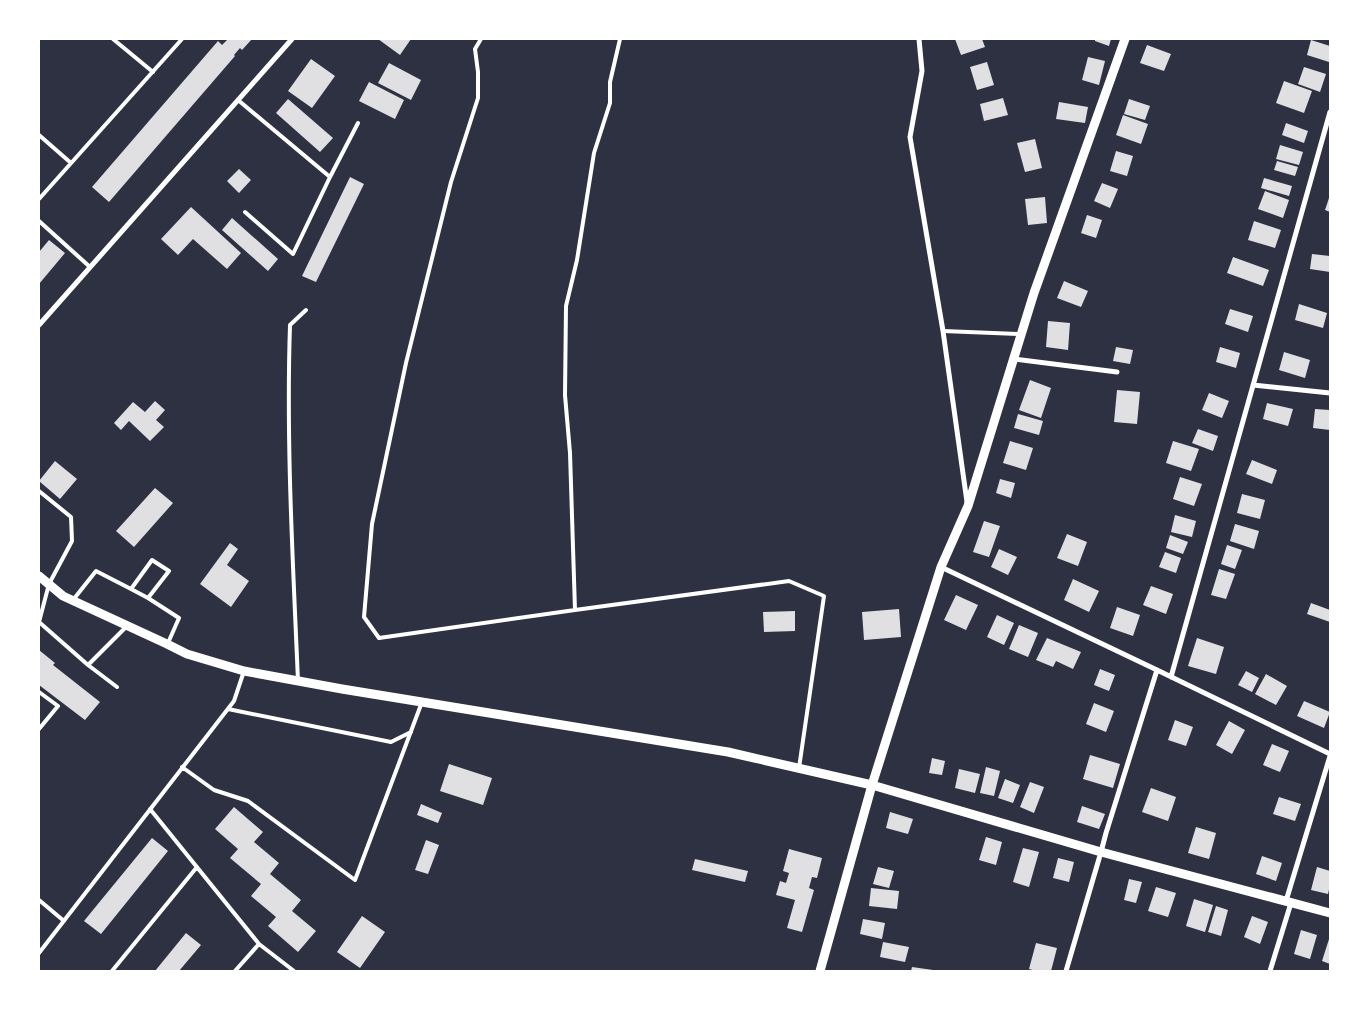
<svg xmlns="http://www.w3.org/2000/svg" width="1369" height="1010" viewBox="0 0 1369 1010" font-family="Helvetica,sans-serif">
<style>
.building{fill:#e0e0e3}
.lines{fill:none;stroke-linecap:round;stroke-linejoin:round}
.service{stroke:#fff;stroke-width:4}
.minor{stroke:#fff;stroke-width:5}
.tertiary{stroke:#fff;stroke-width:9}
</style>
<rect width="100%" height="100%" fill="#2d3142"/>
<path class="building" d="M228,39H252L242,50L240,48L234,55L235,56L109,202L92,187L218,41L222,45Z
M378,39H411L400,55Z
M955,39H982L985,47L961,55Z
M1095,39H1111L1109,46L1095,41Z
M1311,40L1330,46L1329,62L1307,55Z
M1147,45L1171,54L1164,71L1140,63Z
M1088,57L1105,61L1099,85L1082,80Z
M311,59L335,76L312,108L288,91Z
M987,62L994,85L977,90L970,67Z
M389,63L421,80L411,100L378,83Z
M1304,67L1326,74L1320,92L1298,84Z
M1284,81L1312,91L1304,113L1276,103Z
M369,82L404,100L395,119L359,101Z
M1003,98L1008,115L984,121L980,104Z
M288,99L333,138L320,152L276,113Z
M1129,99L1150,106L1145,120L1124,114Z
M1059,102L1088,107L1085,123L1056,119Z
M1123,115L1148,124L1141,144L1116,135Z
M1286,123L1308,131L1304,143L1282,135Z
M1035,139L1042,168L1025,172L1017,143Z
M1280,145L1303,152L1299,165L1276,159Z
M1116,151L1133,156L1127,176L1110,171Z
M1277,161L1298,167L1295,176L1274,170Z
M239,169L251,180L239,193L227,181Z
M350,177L364,184L316,282L302,276Z
M1264,178L1292,186L1289,196L1261,188Z
M1102,183L1118,189L1110,208L1094,201Z
M1265,191L1289,200L1283,218L1258,209Z
M1330,195V212L1325,210Z
M1045,197L1047,223L1028,225L1025,199Z
M191,207L241,253L227,269L193,239L178,255L161,239Z
M1087,215L1102,220L1096,238L1081,233Z
M232,218L278,259L268,271L222,230Z
M1254,221L1281,230L1275,248L1248,240Z
M49,240L65,253L39,284V252Z
M1312,254L1330,256V272L1310,269Z
M1233,257L1269,270L1263,286L1227,273Z
M1064,281L1088,291L1081,307L1057,298Z
M1299,304L1327,313L1323,328L1295,320Z
M1230,309L1253,316L1248,332L1225,324Z
M1048,321L1070,323L1068,350L1046,347Z
M1116,347L1133,350L1130,364L1113,361Z
M1220,347L1240,353L1236,368L1216,362Z
M1284,352L1310,360L1305,378L1279,370Z
M1030,380L1051,388L1041,418L1019,410Z
M1117,390L1140,392L1137,424L1114,422Z
M1209,393L1229,401L1222,418L1202,410Z
M155,401L165,410L156,420L164,427L150,441L129,421L121,430L114,423L133,402L145,412Z
M1267,403L1293,409L1288,426L1263,419Z
M1315,409L1330,410V430L1313,428Z
M1018,414L1043,421L1039,435L1014,428Z
M1198,429L1218,436L1213,451L1192,443Z
M1010,441L1033,448L1026,470L1003,463Z
M1173,441L1199,449L1191,471L1166,463Z
M1252,460L1277,470L1272,484L1246,474Z
M55,461L77,479L60,499L39,481Z
M1180,477L1202,484L1194,506L1173,499Z
M1000,479L1015,483L1011,498L996,493Z
M155,488L173,503L134,547L116,531Z
M1242,494L1265,500L1260,519L1237,513Z
M1175,515L1196,521L1192,537L1171,532Z
M984,521L1000,526L989,557L973,552Z
M1235,524L1259,531L1254,549L1230,541Z
M1067,534L1087,542L1078,566L1057,558Z
M1170,535L1188,542L1183,554L1166,548Z
M230,543L238,549L227,565L249,581L231,607L200,584Z
M1227,545L1242,550L1235,569L1221,564Z
M999,549L1017,557L1008,575L991,567Z
M1165,552L1181,558L1176,573L1159,567Z
M1219,569L1235,574L1226,599L1211,595Z
M1073,579L1099,591L1089,612L1064,600Z
M1151,586L1173,594L1166,614L1143,605Z
M956,595L978,605L966,630L944,620Z
M1311,603L1330,610V622L1307,614Z
M1117,607L1140,615L1133,636L1110,628Z
M899,609L901,637L864,640L862,612Z
M795,611V631L764,632L763,612Z
M997,615L1014,623L1004,645L987,637Z
M1019,625L1038,633L1028,657L1009,649Z
M1047,638L1081,652L1073,669L1056,661L1053,667L1036,660Z
M1197,638L1224,647L1216,674L1188,666Z
M39,650L55,663L53,665L100,702L85,720L39,685Z
M1100,669L1115,675L1109,691L1094,685Z
M1246,671L1259,678L1252,692L1238,685Z
M1266,674L1287,686L1276,705L1255,694Z
M1304,701L1330,712L1324,728L1297,716Z
M1094,703L1114,711L1106,732L1086,724Z
M1175,720L1193,727L1186,746L1168,740Z
M1229,721L1245,730L1232,754L1216,745Z
M1272,744L1289,751L1280,772L1263,765Z
M1090,755L1120,764L1113,788L1083,779Z
M932,758L945,761L942,775L929,773Z
M449,764L492,778L483,805L440,791Z
M986,767L1000,771L994,796L980,793Z
M959,769L980,774L975,793L955,788Z
M1005,779L1020,785L1013,803L998,798Z
M1030,782L1044,787L1034,813L1020,807Z
M1151,788L1176,797L1168,821L1142,812Z
M1279,797L1301,804L1295,821L1273,814Z
M421,804L442,813L438,823L417,815Z
M1082,806L1105,814L1099,829L1077,822Z
M234,807L263,832L254,842L279,863L270,874L301,900L292,911L316,931L298,952L268,926L276,917L251,896L261,884L230,858L238,849L215,829Z
M890,812L913,819L908,834L886,828Z
M1196,827L1216,833L1209,859L1188,853Z
M986,837L1002,842L996,865L979,860Z
M152,838L168,851L101,934L84,921Z
M426,840L439,845L428,874L415,870Z
M1023,848L1039,852L1029,887L1013,882Z
M789,849L822,858L817,878L812,877L809,888L814,890L802,932L787,928L795,900L776,895L780,881L786,883L789,873L783,871Z
M1262,856L1282,863L1276,881L1256,874Z
M1058,858L1074,862L1069,882L1053,878Z
M695,859L748,871L745,882L692,870Z
M878,867L894,871L889,888L873,884Z
M1317,867L1330,871V885L1328,894L1311,890Z
M1129,879L1142,882L1136,903L1124,900Z
M1156,887L1176,893L1168,917L1148,911Z
M871,888L899,891L897,909L869,906Z
M1194,899L1213,905L1205,932L1186,926Z
M1216,906L1228,910L1221,936L1208,932Z
M362,916L385,932L360,968L337,952Z
M1252,916L1268,922L1260,944L1244,937Z
M863,919L885,923L882,939L860,934Z
M1301,930L1317,935L1310,959L1294,954Z
M186,933L201,945L179,971H155Z
M1330,936V964L1322,961Z
M883,942L909,947L905,962L880,957Z
M1036,943L1057,948L1051,971H1036L1029,969Z
M912,967L933,970V971H911Z"/>
<g class="lines">
<path class="service" d="M113,39L153,72
M481,39L475,49L478,72V98L451,182L406,363L372,524L364,617L379,638L575,610
M620,39L610,82V103L594,153L577,260L566,306L565,395L570,453L575,610L789,581L824,596L799,768
M238,100L330,177
M39,135L71,163
M39,199L182,39
M245,212L293,254L330,177L358,123
M39,221L90,267
M943,331L1021,334
M39,491L71,517L72,541L49,584L39,622L88,665L127,626
M131,589L148,598
M73,600L96,571L131,589L152,560L169,571L148,598L179,618L168,643
M88,665L117,687
M298,681C293,562 286,444 290,325L306,310
M39,692L58,706L39,729
M228,709L391,742L411,732
M182,767L214,790L248,801L355,880L422,702
M150,809L259,944L294,971
M39,900L64,921
M39,953L234,701L244,671
M112,971L197,867
M235,971L259,944"/>
<path class="minor" d="M919,39L922,71L910,137L943,331L967,502
M39,325L292,39
M1014,359L1117,372
M1253,385L1330,393
M941,567L1157,670L1330,754
M1171,677L1330,112
M1286,901L1330,756
M1066,971L1101,852L1106,833L1157,670
M1270,971L1291,903"/>
<path class="tertiary" d="M39,576L63,596L167,644L187,654L244,671L342,689L728,752L872,785L1101,852L1330,913
M820,971L872,785L941,567L968,506L1034,293L1125,39"/>
</g>
<rect width="1369" height="1010" fill="none" stroke="#ffffff" stroke-width="80"/>
</svg>
